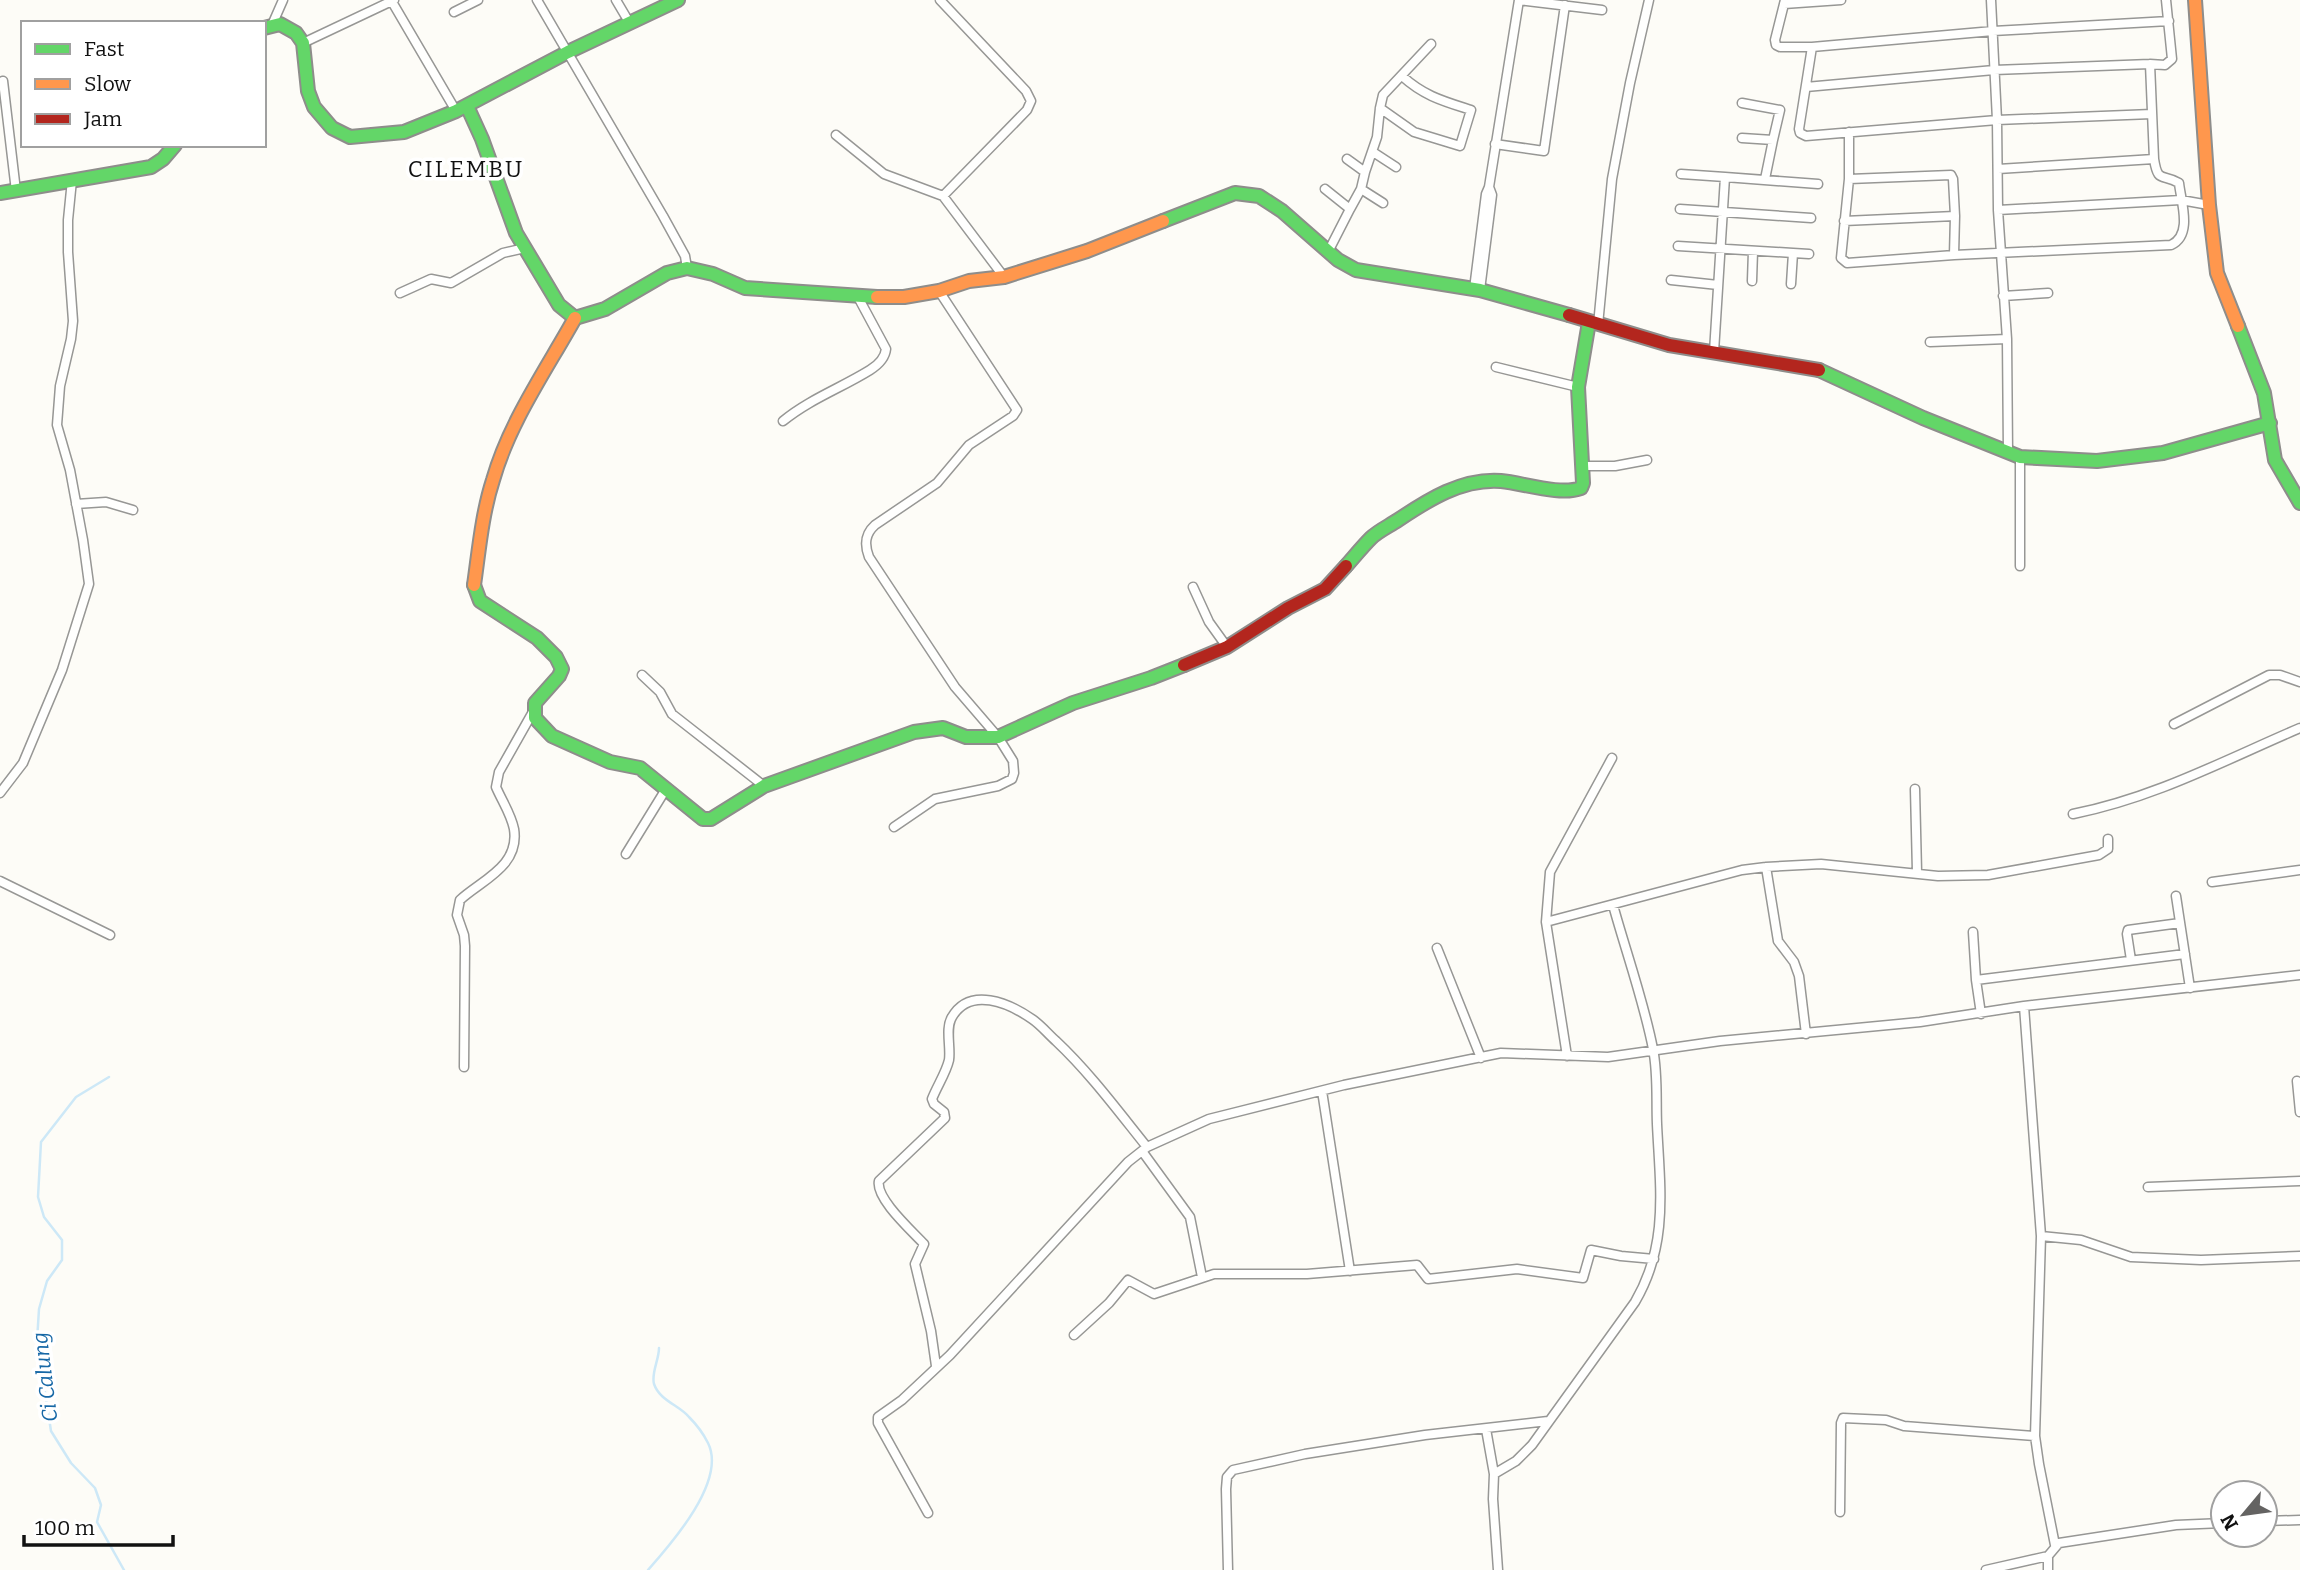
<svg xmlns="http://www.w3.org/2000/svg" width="2300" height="1570" viewBox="0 0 2300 1570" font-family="Bitter,serif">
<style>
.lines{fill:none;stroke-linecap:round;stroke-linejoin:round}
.stream{stroke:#cde8f7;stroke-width:2.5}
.street-casing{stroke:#979795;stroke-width:11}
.fast-casing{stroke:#8e8d8b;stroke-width:16}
.slow-casing{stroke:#8e8d8b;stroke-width:16}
.jam-casing{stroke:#8e8d8b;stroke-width:16}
.street{stroke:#fffffe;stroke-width:8}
.fast{stroke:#63d668;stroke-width:12}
.slow{stroke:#ff974d;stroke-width:12}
.jam{stroke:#b3261e;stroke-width:12}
.labels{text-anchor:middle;stroke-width:7;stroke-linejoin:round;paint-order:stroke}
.water-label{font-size:21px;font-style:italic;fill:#1768a6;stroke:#fff}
.quarter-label{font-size:23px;letter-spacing:2px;fill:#111;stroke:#fff}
</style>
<rect width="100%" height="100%" fill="#fdfcf7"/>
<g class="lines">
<path class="stream" d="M109,1077L76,1097L41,1142L38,1197L44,1217L62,1240V1260L47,1281L39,1309L37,1341L51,1431L71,1463L95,1488L101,1505L97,1522L124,1570
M648,1570C671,1544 727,1481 708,1443C704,1435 696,1424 689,1417C679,1405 660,1401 654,1384C651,1373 659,1360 659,1348"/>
<g class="street-casing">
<path id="street" d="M391,0L456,111
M537,0L663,216L685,256L687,268
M616,0L629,22
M940,0L1026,91L1031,101L1027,110L943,196
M1519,0L1602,10
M1785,0L1775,40L1776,45L1780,47H1812L1993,31L2169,21
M1991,0L1997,120L1998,210L2007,339L2008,453
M1784,4L1841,0
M454,12L478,0
M272,25L283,0
M303,43L394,0
M1812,47L1799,129L1800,133L1806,136L1997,120L2152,114
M2150,64L2154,159
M3,81L16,191
M1806,87L1994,70L2150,64L2165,65L2172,59L2166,0
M1742,103L1780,110L1773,140
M1380,108L1414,132L1460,146L1471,110C1443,101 1424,96 1402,76
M1849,132V179L1841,258L1847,263L1954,255L2171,245C2193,235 2181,202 2179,183C2162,173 2158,184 2154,159L1998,169
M836,135L884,174L943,196L1004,277
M1742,138L1773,140L1765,179
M1495,144L1544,151L1565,5
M1373,152L1396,167
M1347,159L1365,172L1361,189L1350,209
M1365,172L1377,137L1380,108L1383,95L1431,44
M1681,174L1725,177L1714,352
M1725,177L1818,184
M1849,179L1951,175L1953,179L1955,216
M1325,189L1350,209L1328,252
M1361,189L1383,203
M1680,209L1811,218
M1998,210L2181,200L2209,205
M1844,221L1955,216L1954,255
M1678,246L1793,253L1791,284
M1793,253L1809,254
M1671,280L1718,285
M1752,281L1753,251
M1474,289L1486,194L1489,187L1519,0
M1480,290L1492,195L1489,187
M400,293L431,279L451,283L503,253L525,248
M2003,296L2048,293
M1598,325L1612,179L1630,83L1649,0
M1930,342L2007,339
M1496,367L1578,387
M783,421C810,399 841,388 870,370C878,365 885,358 886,349L858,297
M1582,466H1615L1647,460
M76,504L106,502L133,510
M2020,566V457
M1193,587L1209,622L1227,647
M642,675L660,692L672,714L764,786
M2174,724L2269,675H2280L2300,682
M1915,789L1917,872
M0,793L23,763L62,670L89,584L83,540L70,470L57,425L60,386L71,339L73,321L68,252V220L72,180
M2073,814C2154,798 2225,760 2300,728
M894,827L935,799L998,786L1012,779L1014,773L1013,761L998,737L955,687L869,557C864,544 865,534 875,525L937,483L969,445L1013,416L1017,410L939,291
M626,854L666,789
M1766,867L1778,941L1794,962L1799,976L1806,1034
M0,881L110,935
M2212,882L2300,870
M2176,896L2190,988
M1546,922L1742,870L1766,867L1821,864L1938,876L1988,875L2099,855L2108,849V839
M1973,932L1976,980
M1437,948L1481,1058
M2131,960L2127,934L2128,930L2180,923
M2024,1006L2041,1236L2035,1436L2039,1464L2055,1545
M1981,1014L1976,980L2185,954
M1567,1056L1546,922L1550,872L1612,758
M464,1067L465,946L464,935L457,915L460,900C482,880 520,866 514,829C511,814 502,801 496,787L499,772L534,710
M2297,1081L2300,1112
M1322,1091L1350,1271
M1142,1151L1190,1217L1202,1277
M2148,1187L2300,1181
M2041,1236L2081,1240L2131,1257L2201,1260L2300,1256
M1074,1335L1109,1303L1128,1280L1154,1294L1214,1274H1307L1417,1265L1428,1279L1517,1269L1583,1278L1591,1250L1621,1256L1654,1259
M936,1366L931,1331L915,1264L924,1244C912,1231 875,1198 879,1181L945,1118L944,1112L934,1104L932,1099C937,1086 946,1073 949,1060C951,1047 945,1028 952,1017C970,986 1009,1003 1032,1019C1041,1025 1048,1034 1056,1041C1090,1073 1118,1111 1147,1147
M1486,1429L1494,1474
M1840,1512L1841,1423L1843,1418L1886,1420L1904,1426L2035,1436
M928,1513L878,1423V1417L902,1400L950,1355L1128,1162L1147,1147L1209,1119L1344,1085L1501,1053L1608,1057L1720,1041L1920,1022L2024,1006L2300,975
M2265,1521L2300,1520
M1228,1570L1226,1489L1227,1477L1233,1470L1305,1454L1425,1435L1548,1421
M1498,1570L1493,1499L1494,1474L1516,1461L1532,1445L1635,1302C1669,1244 1660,1188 1657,1124C1656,1100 1658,1073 1653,1049C1644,1002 1626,952 1613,905
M1986,1570L2048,1556
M2048,1570V1556L2059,1543L2176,1525L2223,1523"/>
</g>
<g class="fast-casing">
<path id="fast" d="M264,28L280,24L296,33L303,43L308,91L314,107L332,128L350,137L404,132L456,111L568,52L678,0
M467,106L482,139L516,233L559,305L575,318L605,309L667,273L687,268L713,274L745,288L877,297
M0,193L151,167L163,159L175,145
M1163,221L1235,193L1259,196L1282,211L1338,260L1356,270L1480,290L1569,315
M2238,326L2264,393L2275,460L2300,503
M1819,370L1923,418L2020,457L2097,461L2163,453L2270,423
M1346,566C1354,557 1362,547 1371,538C1378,531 1389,526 1398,520C1428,500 1462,478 1501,481C1523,483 1560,496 1581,488L1583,483L1578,387L1589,322
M474,585L480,601L537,638L556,657L562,669L559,676L535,703V718L552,736L610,762L640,768L703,819H711L764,786L914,732L943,728L966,737H998L1073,703L1151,678L1184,665"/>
</g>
<g class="slow-casing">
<path id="slow" d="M2195,0L2209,205L2217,273L2238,326
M877,297H904L939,291L969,281L1004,277L1087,251L1163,221
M474,585C479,550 482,514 493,480C509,423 546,370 575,318"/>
</g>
<g class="jam-casing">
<path id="jam" d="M1569,315L1669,345L1819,370
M1184,665L1227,647L1288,608L1325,589L1346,566"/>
</g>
<use href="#street" class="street"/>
<use href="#fast" class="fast"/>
<use href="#slow" class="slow"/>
<use href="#jam" class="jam"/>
</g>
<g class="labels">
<g class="water-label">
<text transform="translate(45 1377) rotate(-97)" y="7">Ci Calung</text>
</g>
<g class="quarter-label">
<text x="466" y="177">CILEMBU</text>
</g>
</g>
<rect x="21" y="21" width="245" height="126" fill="#ffffff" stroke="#a0a0a0" stroke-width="2"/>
<rect x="35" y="44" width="35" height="10" fill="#63d668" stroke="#a0a0a0" stroke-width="2"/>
<text x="84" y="56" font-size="21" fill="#111111">Fast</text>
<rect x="35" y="79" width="35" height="10" fill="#ff974d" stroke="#a0a0a0" stroke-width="2"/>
<text x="84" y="91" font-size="21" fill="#111111">Slow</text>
<rect x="35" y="114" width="35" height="10" fill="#b3261e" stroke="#a0a0a0" stroke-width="2"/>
<text x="84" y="126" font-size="21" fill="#111111">Jam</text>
<g transform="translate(2244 1514) rotate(241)"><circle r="33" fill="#ffffff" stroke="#a0a0a0" stroke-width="2"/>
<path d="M0-5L12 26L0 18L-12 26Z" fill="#646362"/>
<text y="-10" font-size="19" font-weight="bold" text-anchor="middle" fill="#111111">N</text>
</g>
<path d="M24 1535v10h149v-10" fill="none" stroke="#111111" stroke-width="3.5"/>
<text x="35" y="1535" font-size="21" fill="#111111" stroke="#ffffff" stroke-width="5" paint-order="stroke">100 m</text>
</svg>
